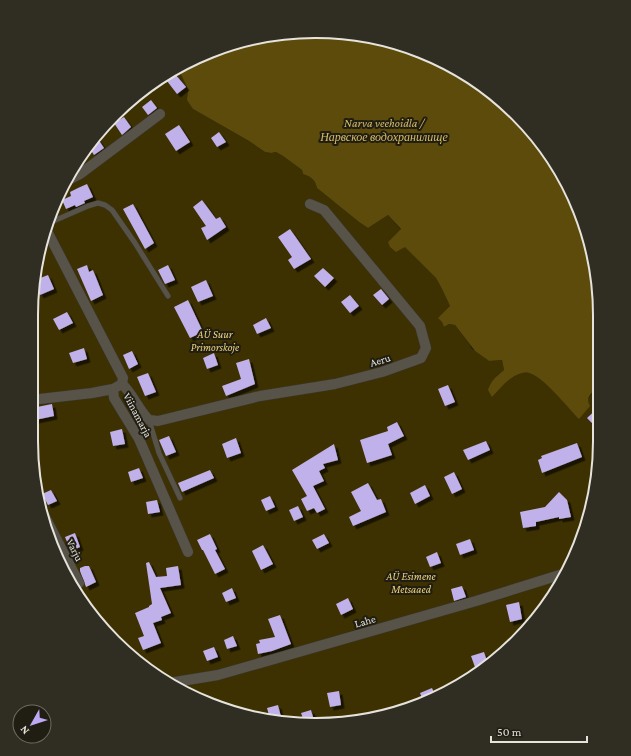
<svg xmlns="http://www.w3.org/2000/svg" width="631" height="756" viewBox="0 0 631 756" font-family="'Crimson Pro',serif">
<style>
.green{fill:#3d3101}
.water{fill:#5c4b0a}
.building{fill:#c0b1ea;filter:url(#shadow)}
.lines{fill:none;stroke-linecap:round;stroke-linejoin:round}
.service-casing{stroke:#3a3732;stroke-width:6}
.minor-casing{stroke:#3a3732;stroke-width:11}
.service{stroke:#575348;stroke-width:5}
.minor{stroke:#575348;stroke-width:10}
.labels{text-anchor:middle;stroke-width:4;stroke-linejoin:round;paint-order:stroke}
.park-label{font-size:11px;font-style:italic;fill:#eed47d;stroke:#201d13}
.street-label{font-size:11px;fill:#e5e3dc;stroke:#201d13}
.water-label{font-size:12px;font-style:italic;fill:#d7bd66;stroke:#201d13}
.rim{fill:none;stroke:#e5e3dc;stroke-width:2}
</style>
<defs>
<filter id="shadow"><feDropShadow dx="3.5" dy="3.5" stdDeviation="0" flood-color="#0009"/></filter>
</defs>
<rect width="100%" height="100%" fill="#201d13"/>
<path class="green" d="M178,68L189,89L187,95L193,109L249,141L265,152L271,153L276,152L283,156L302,170L303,174C312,177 315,180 317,188L359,222L368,228L388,215L401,230L388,242L405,246L436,278L442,289L450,306L442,322L444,327L449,324L455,325L470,345L471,348L489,361L502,360L504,370L496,376L492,397C499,389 507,379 517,375C522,372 527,371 532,374C546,379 568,407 579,418C584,409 588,396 595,390L600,391L599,459L585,532L562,583L529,628L474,677L425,703L353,723L297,724L224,710L158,677L114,642L69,583L41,514L31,440L32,297L53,206L79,157L114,114L158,79Z"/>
<path class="water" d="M315,31L371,36L424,53L473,79L517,114L552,157L578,206L594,260L600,315V391L595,390C589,395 586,399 590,406L579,419C568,408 543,376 529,373C525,372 521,373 517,375C507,379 499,390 492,397L488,390C491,381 496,376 504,370L502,360L489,361L475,351L455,325L449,324L444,327L442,322L438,318L450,306L442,289L436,278L405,247L396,252L390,247L388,242L401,229L388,215L368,228L359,222L317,188C315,180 312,177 303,174L302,170L283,156L276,152L271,153L265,152L249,141L193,109L187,100L188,89L178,68L206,53L260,37Z"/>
<path class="building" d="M175,74L186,87L177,94L167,81Z
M151,100L157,108L148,115L142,107Z
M124,117L131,127L122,135L114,123Z
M179,125L190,142L176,151L165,134Z
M219,132L226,142L217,147L211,138Z
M96,136L104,148L94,155L88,146Z
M87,184L93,197L84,201L85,203L76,207L75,205L66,209L62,200L71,196L70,192L78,188L80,192L78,188Z
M202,200L216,219L220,217L226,227L207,240L201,228L206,226L193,207Z
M133,204L154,243L145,249L123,209Z
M290,229L311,259L294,269L288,260L292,257L278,237Z
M87,265L89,272L93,270L103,295L91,301L77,269Z
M168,265L175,280L165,284L158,270Z
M323,268L334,278L325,287L314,276Z
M48,275L54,289L40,295L35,284V280Z
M206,280L213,296L198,302L191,287Z
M381,289L389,299L382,305L373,295Z
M350,295L359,306L350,313L341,302Z
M188,300L203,332L190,338L174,307Z
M67,312L73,323L59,330L53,319Z
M266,318L271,328L257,334L253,325Z
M84,348L87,359L73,363L69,353Z
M132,351L138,364L129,369L123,355Z
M214,353L218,365L207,369L203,358Z
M249,359L255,384L226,396L222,386L241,379L236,363Z
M148,373L156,392L145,396L137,377Z
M448,385L455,402L445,406L438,389Z
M52,404L54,416L35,420L32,408Z
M600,406V431L587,418Z
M397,422L404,436L388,444L392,455L367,463L360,440L388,431L387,427Z
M122,429L125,444L113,446L110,432Z
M169,436L176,452L166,456L159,440Z
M236,438L241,453L227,458L222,444Z
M486,441L490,450L468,460L463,450Z
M577,443L582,457L542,473L538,460L542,458L541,456Z
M334,444L338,460L323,464L325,468L319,471L324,481L313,486L325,509L317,513L314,508L307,511L301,499L307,496L292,470Z
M139,468L143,478L131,482L128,472Z
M210,470L214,478L182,492L178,483Z
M454,472L462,489L452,494L444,477Z
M368,483L377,500L381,499L386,512L353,526L349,517L361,511L351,492Z
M425,485L430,496L415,504L410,493Z
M51,490L57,501L48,505L42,494Z
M559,492L567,500L571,517L559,519V517L536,522V526L523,528L520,512L545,507Z
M270,496L275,507L266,511L261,500Z
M157,500L160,512L148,514L146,502Z
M298,506L303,517L294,521L289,510Z
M75,533L80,547L71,551L65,537Z
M210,534L217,549L215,550L225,569L215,574L203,550H202L197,540Z
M324,534L329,543L317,549L312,540Z
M470,539L474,550L460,555L456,544Z
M263,545L273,564L261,570L252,551Z
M437,552L441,563L430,567L426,557Z
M149,562L156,577L167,576L166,568L178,566L181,585L160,588L171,613L161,617L162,620L153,623L161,643L143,650L138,638L144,636L135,613L149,607V606L152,604L146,563Z
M85,566H89L96,582L86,587L80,571V568Z
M462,586L466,597L454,601L451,589Z
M232,588L236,598L226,602L222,593Z
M348,598L353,609L341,615L336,604Z
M519,602L522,619L510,622L506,605Z
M280,615L291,644L272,651L258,654L256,644L260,643L259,640L275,637L268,619Z
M233,636L237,646L227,649L224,640Z
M214,647L218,657L207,661L203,651Z
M484,652L488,664L476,670L471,656Z
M432,688L436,697L424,703L420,693Z
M339,691L341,705L330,707L327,693Z
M278,705L282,721L270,719L267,708Z
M311,710L315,724H305L301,713Z"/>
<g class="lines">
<g class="service-casing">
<path id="service" d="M49,223L88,206L98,203L105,205L112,210L135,243L168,296
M149,420L159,453L180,498"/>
</g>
<g class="minor-casing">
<path id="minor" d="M66,181L80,174L160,114
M47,231L123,378L122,384L113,389L114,398L139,439L188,552
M122,384C133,394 138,409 149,420L158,421L260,396L335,384L382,372L421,358L426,348L420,326L324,210L310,204
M31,400L92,393L113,389
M40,507L79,583
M169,683L218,675L476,601L566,573"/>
</g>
<use href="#service" class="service"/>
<use href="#minor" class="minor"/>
</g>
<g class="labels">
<g class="park-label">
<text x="215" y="338">AÜ Suur<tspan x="215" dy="13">Primorskoje</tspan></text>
<text x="411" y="580">AÜ Esimene<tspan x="411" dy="13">Metsaaed</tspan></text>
</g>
<g class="street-label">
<text transform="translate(380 360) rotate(-17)" y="4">Aeru</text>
<text transform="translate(138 415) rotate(62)" y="4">Viinamarja</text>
<text transform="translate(75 550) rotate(63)" y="4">Varju</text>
<text transform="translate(365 621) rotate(-16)" y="4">Lahe</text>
</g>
<g class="water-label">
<text x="384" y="127">Narva veehoidla /<tspan x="384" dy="14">Нарвское водохранилище</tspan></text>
</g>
</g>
<path d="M0 0H631V756H0ZM315 38H316A277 277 0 0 1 593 315V441A277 277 0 0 1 316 718H315A277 277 0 0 1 38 441V315A277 277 0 0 1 315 38Z" fill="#302d23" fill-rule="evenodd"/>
<path class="rim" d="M315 38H316A277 277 0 0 1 593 315V441A277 277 0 0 1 316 718H315A277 277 0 0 1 38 441V315A277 277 0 0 1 315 38Z"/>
<g transform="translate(32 724) rotate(231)"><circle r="19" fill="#201d13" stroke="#6f6c63"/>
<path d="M0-3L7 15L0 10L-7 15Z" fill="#bea9f5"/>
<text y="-6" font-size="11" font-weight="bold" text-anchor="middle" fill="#e5e3dc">N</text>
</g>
<path d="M491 736v6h96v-6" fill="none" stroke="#e5e3dc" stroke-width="2"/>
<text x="497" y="736" font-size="12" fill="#e5e3dc" stroke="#201d13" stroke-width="3" paint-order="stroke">50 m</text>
</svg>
